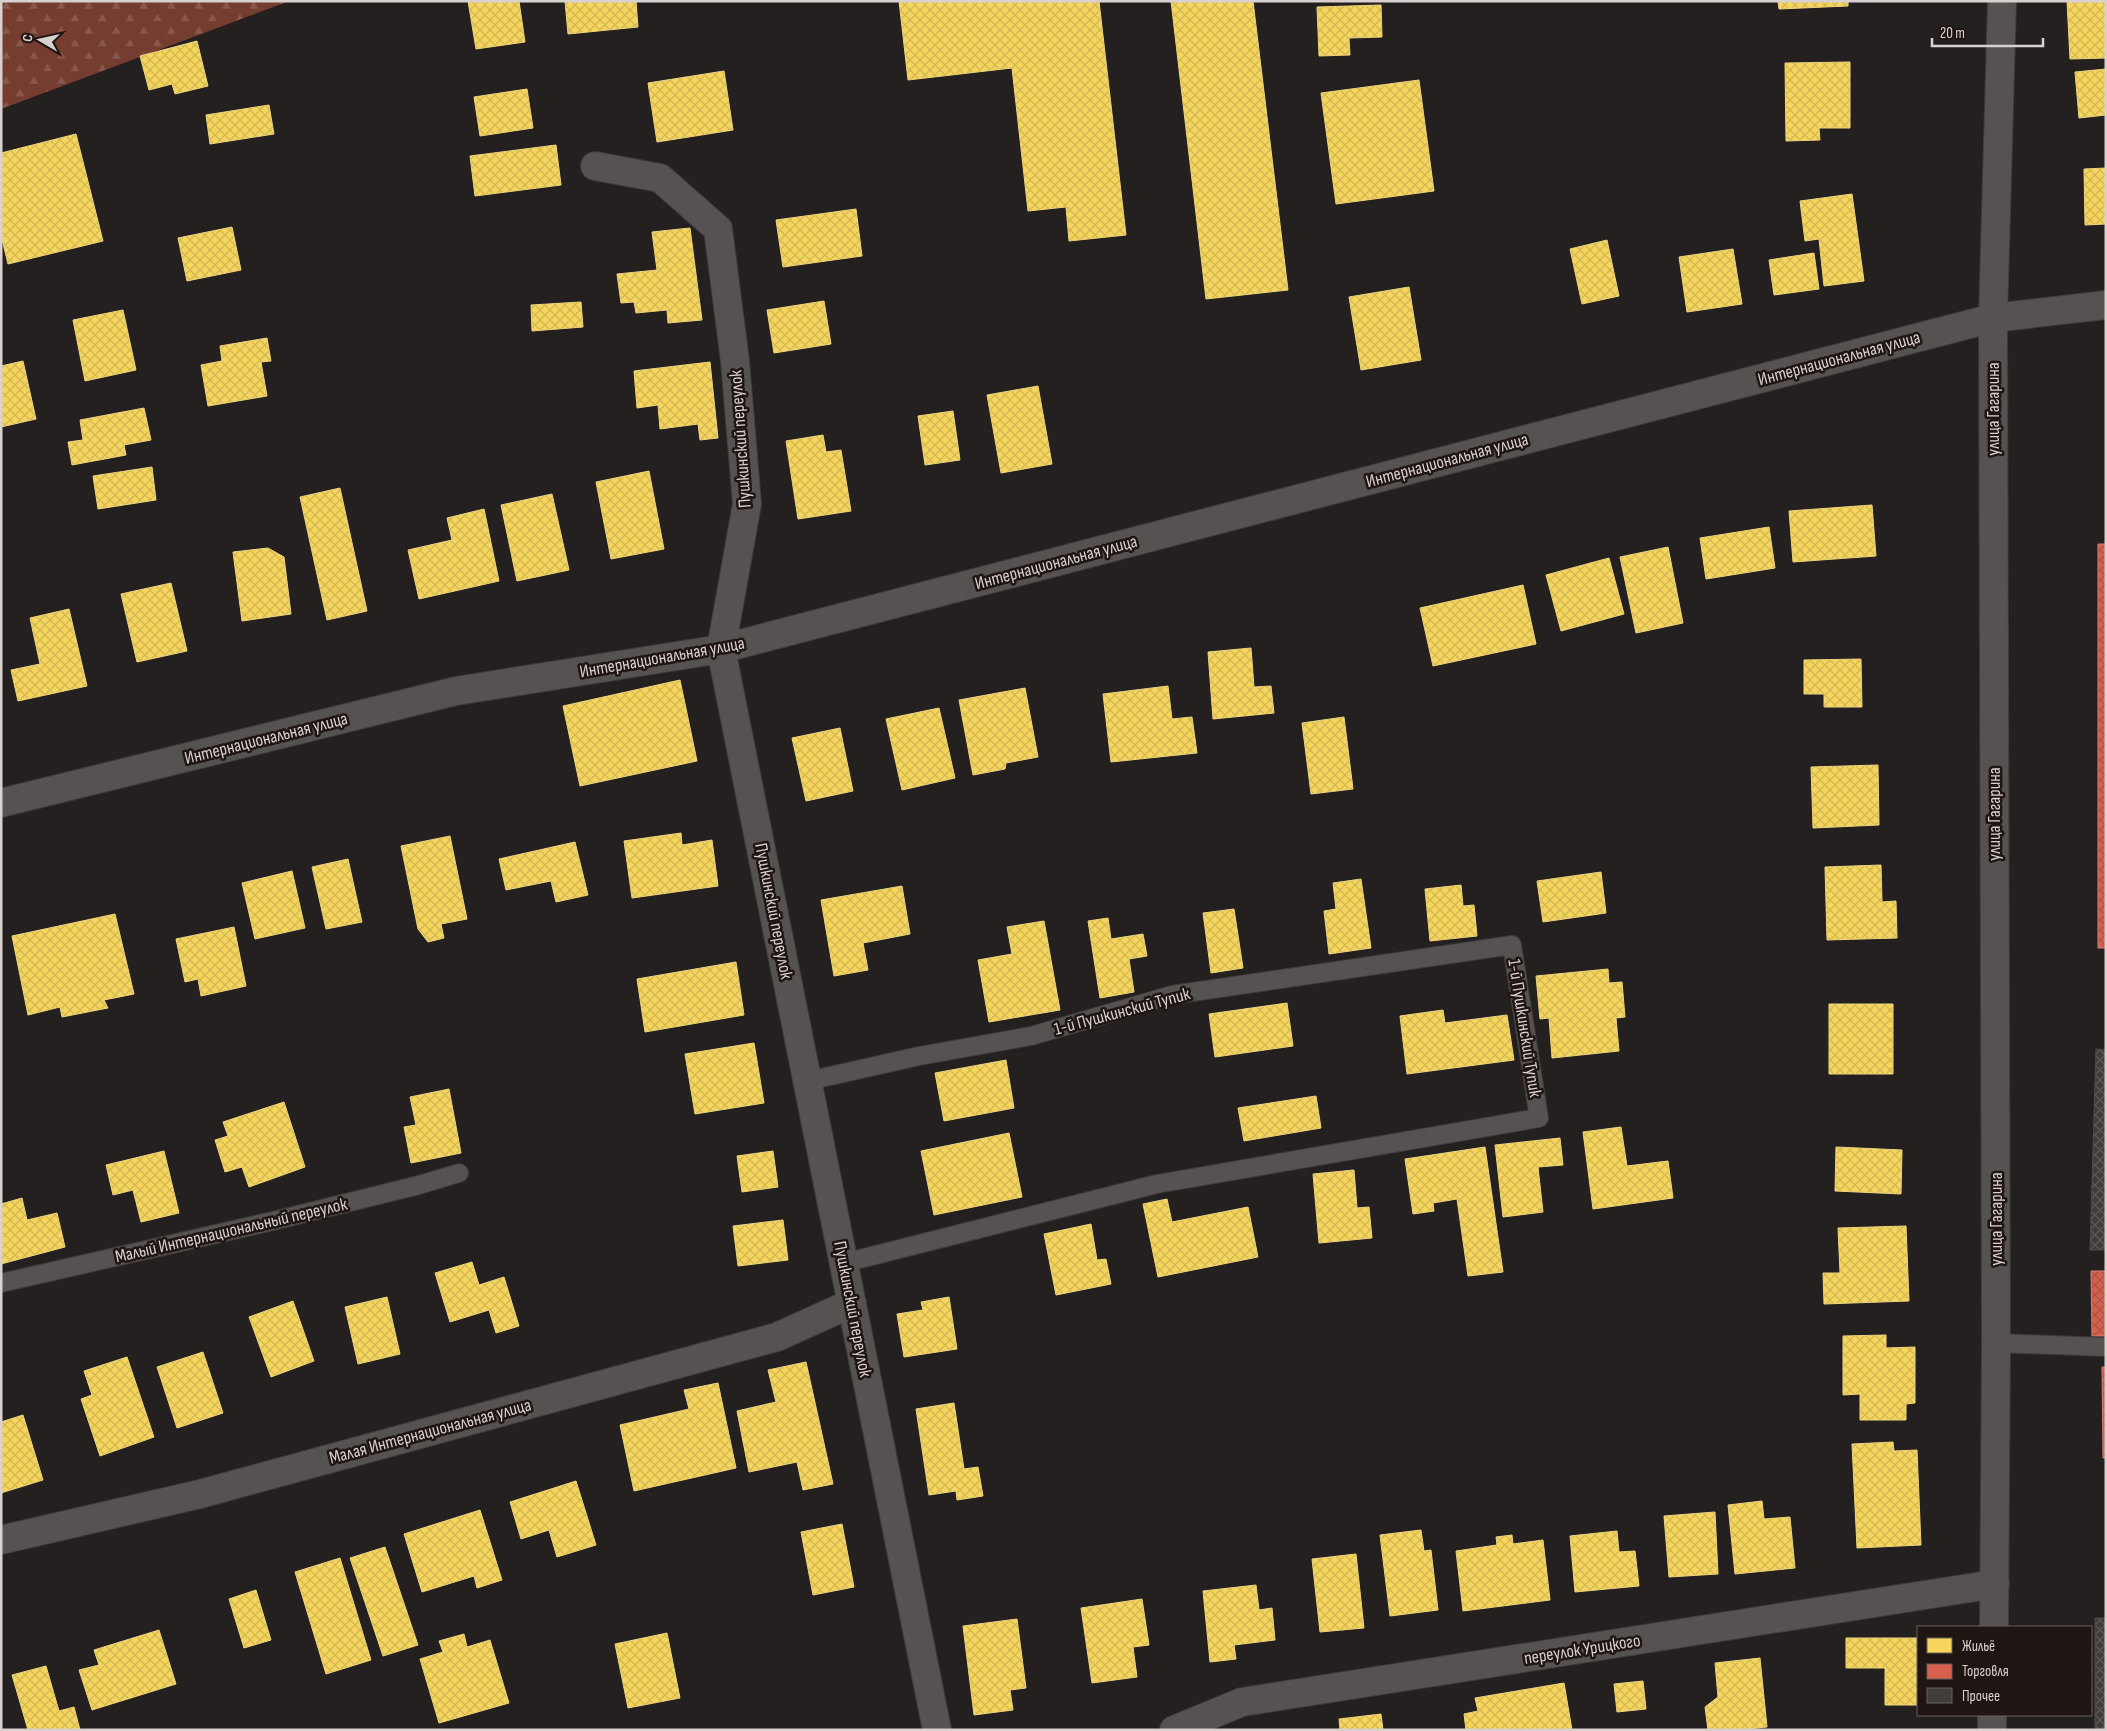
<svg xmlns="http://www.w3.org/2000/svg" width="2107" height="1731" viewBox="0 0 2107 1731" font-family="'Sofia Sans Condensed',sans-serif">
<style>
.forest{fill:url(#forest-firs)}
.homes{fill:url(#homes-cross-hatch);stroke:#edd47e}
.shops{fill:url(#shops-cross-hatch);stroke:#d78274}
.building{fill:url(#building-cross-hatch);stroke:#4f4b4b}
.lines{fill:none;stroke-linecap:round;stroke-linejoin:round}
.service-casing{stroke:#3e3a39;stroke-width:20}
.minor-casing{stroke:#3e3a39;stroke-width:30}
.tertiary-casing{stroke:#3e3a39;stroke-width:30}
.service{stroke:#565252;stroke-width:18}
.minor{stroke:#565252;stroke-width:28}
.tertiary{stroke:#565252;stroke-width:28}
.labels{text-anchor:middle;stroke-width:5;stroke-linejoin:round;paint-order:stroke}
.street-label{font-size:18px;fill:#d8d1cf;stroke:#1f1613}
</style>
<defs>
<pattern id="forest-firs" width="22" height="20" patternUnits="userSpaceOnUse" patternTransform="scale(1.25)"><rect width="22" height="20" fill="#753c30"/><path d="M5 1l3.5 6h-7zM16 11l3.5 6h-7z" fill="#88574d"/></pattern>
<pattern id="homes-cross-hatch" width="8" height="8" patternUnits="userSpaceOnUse" patternTransform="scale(1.25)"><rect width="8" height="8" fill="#f6d55c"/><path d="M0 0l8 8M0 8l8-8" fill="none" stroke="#d2b756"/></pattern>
<pattern id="shops-cross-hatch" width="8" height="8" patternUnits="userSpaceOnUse" patternTransform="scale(1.25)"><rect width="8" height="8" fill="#d6604d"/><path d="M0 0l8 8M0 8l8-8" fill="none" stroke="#a95648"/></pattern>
<pattern id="building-cross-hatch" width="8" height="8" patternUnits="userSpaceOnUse" patternTransform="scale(1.25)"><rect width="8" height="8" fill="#403c3a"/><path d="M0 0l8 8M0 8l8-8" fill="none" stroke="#5b5755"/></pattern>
</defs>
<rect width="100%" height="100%" fill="#252020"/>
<path class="forest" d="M1,1H289L1,109Z"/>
<path class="homes" d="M468,1H519L525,42L476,49Z
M565,1H636L638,27L568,34Z
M899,1H1099L1126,235L1069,241L1066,207L1028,211L1012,68L908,80Z
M1171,1H1253L1288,290L1206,299Z
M1778,1H1848V6L1779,9Z
M2067,1H2106V58L2070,59Z
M1381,5L1382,37L1349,38L1350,55L1319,56L1317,7Z
M197,41L208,86L175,94L172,84L149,90L140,56Z
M1850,62V128H1819L1820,140L1786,141L1785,63Z
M2106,69V115L2079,118L2075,72Z
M724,71L733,130L657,142L648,83Z
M1419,80L1434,191L1336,204L1321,93Z
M527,89L533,128L480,136L474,97Z
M269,105L274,134L210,144L206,115Z
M76,134L103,241L8,264L1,235V153Z
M556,145L561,185L475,196L470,156Z
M2106,168V224L2085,225L2084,169Z
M1852,194L1864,281L1824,286L1819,239L1805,241L1800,201Z
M856,209L862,256L783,267L776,220Z
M232,227L241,270L187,281L178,238Z
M690,228L702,320L668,323L667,310L636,313L634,302L621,303L617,274L657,270L652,232Z
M1607,240L1619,296L1582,304L1570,249Z
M1733,249L1742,304L1687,312L1679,257Z
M1814,253L1819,289L1774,295L1769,260Z
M1409,287L1421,360L1361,370L1349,297Z
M824,301L831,344L774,353L767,310Z
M581,302L583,327L532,331L531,305Z
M123,310L136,370L85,381L73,320Z
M267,338L271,361L261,362L267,396L208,406L201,365L222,361L220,346Z
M23,361L36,419L1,427V366Z
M710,362L718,438L700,440L698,424L660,429L658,405L637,408L634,371Z
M1038,386L1052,464L1001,473L987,395Z
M144,408L151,440L124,445L126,455L72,465L68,442L83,440L80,420Z
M953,411L960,460L925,465L918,416Z
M823,435L826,452L841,450L851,511L798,519L786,441Z
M152,467L156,500L98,509L93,476Z
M649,471L664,549L611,559L596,482Z
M340,488L367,611L327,620L300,497Z
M552,494L569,570L517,581L501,505Z
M1872,505L1876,556L1793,562L1789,511Z
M484,509L499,581L419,599L408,550L452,540L447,518Z
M1769,527L1775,568L1706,579L1700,538Z
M1668,547L1683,623L1636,633L1620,557Z
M268,548L284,557L291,614L242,621L233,552Z
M1609,558L1624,614L1561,631L1546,575Z
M171,583L187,651L137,662L121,594Z
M1523,585L1536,644L1433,666L1420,608Z
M69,609L87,686L18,701L11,670L40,664L30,618Z
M1251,648L1254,687L1271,686L1274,713L1213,719L1208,652Z
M1861,659L1862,707H1824V694H1804V660Z
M680,680L697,761L580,786L563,706Z
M1168,686L1172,719L1192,717L1197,753L1111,762L1103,694Z
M1025,688L1038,757L1006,763L1005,769L973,775L959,700Z
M939,708L955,778L902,790L886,719Z
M1344,717L1353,789L1311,794L1302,723Z
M840,728L853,791L806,801L792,738Z
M1878,765L1879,825L1813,828L1811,767Z
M681,833L682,845L712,840L718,886L632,898L624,841Z
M450,836L467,919L441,924L444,938L428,942L418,929L401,846Z
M575,842L588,895L556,902L551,881L506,890L499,859Z
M348,859L362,922L326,929L312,867Z
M1881,865L1882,902L1896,901L1897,938L1827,940L1825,867Z
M292,871L305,928L255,939L242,883Z
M1601,872L1606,913L1543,922L1537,881Z
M1361,879L1371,948L1329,954L1324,911L1336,909L1333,883Z
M1461,885L1463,906L1474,905L1477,936L1430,941L1425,889Z
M902,886L910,934L863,943L868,970L834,976L821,900Z
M1234,909L1243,968L1211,973L1203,913Z
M115,914L134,994L104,1000L108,1008L62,1017L60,1007L28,1015L12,936Z
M1108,918L1111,939L1143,934L1147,956L1129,959L1134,992L1100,998L1088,921Z
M1044,921L1060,1010L989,1022L978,960L1012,954L1007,927Z
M234,927L246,986L201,996L198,979L185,982L176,939Z
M736,962L744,1015L645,1032L637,979Z
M1608,969L1609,983L1622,982L1625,1017L1616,1018L1619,1051L1552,1058L1549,1018L1540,1019L1536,976Z
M1287,1003L1293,1046L1215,1057L1209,1014Z
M1829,1004H1893V1074H1829Z
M1443,1010L1445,1023L1507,1015L1514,1060L1407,1074L1400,1016Z
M754,1043L764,1103L695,1114L685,1054Z
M1006,1060L1014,1108L944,1121L935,1073Z
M449,1089L461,1153L411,1163L404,1127L416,1125L410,1097Z
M1316,1096L1321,1128L1244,1141L1238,1108Z
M284,1102L305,1167L249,1187L242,1167L225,1172L215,1140L228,1136L223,1122Z
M1621,1127L1627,1166L1668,1161L1673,1198L1593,1209L1583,1132Z
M1009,1133L1022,1197L934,1215L921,1151Z
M1560,1138L1563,1165L1538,1167L1543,1212L1503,1217L1495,1145Z
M1485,1147L1503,1272L1468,1276L1457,1199L1433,1203L1434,1211L1413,1214L1405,1159Z
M1836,1147L1902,1150L1901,1194L1835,1191Z
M164,1151L179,1213L141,1222L133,1190L113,1195L106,1165Z
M773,1151L778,1187L742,1192L737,1156Z
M1354,1170L1357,1208L1369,1207L1372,1238L1319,1243L1313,1174Z
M22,1198L27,1220L57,1213L65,1247L1,1264V1204Z
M1167,1199L1172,1222L1248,1207L1258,1257L1158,1277L1143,1204Z
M783,1220L788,1260L738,1266L733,1226Z
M1091,1224L1097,1260L1106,1259L1111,1284L1056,1295L1044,1234Z
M1906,1226L1909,1301L1824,1304L1823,1273H1840L1838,1228Z
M472,1262L479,1285L504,1277L519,1326L496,1333L489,1310L450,1322L435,1273Z
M387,1297L400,1354L358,1364L345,1307Z
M949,1297L957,1349L904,1357L897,1314L923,1310L921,1302Z
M293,1301L314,1361L271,1377L249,1317Z
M1886,1335V1348L1915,1347V1403L1906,1404V1420H1860V1394L1843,1395V1336Z
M203,1352L223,1413L177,1428L157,1367Z
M127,1357L154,1437L100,1456L81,1399L92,1395L84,1371Z
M806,1362L833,1484L803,1490L797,1462L749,1472L737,1411L776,1402L768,1370Z
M718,1383L736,1468L634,1491L620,1425L689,1409L684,1390Z
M954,1403L964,1469L978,1467L983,1496L957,1500L956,1491L929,1495L916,1409Z
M23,1415L43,1480L1,1493V1422Z
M1893,1442L1894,1451L1917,1450L1921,1545L1857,1548L1852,1444Z
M576,1481L596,1545L557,1557L549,1530L521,1539L510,1502Z
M1762,1501L1764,1519L1790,1517L1795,1568L1735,1574L1728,1505Z
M480,1510L502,1580L477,1588L474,1576L422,1592L404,1534Z
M1715,1512L1718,1574L1669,1577L1664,1516Z
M842,1524L854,1587L813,1595L801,1532Z
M1421,1530L1424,1551L1431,1550L1438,1610L1390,1616L1380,1535Z
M1617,1531L1619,1552L1635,1551L1639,1586L1575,1592L1570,1536Z
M1512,1535L1513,1544L1543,1540L1550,1600L1463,1611L1456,1551L1497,1545L1496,1537Z
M385,1547L418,1645L383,1656L350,1558Z
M1356,1554L1364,1628L1320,1632L1312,1559Z
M340,1558L371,1660L326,1674L295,1572Z
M1256,1585L1259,1610L1272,1608L1275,1640L1234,1645L1236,1659L1210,1662L1203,1591Z
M256,1590L271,1640L244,1648L229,1599Z
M1142,1599L1149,1645L1133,1647L1137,1677L1092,1683L1081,1608Z
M1017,1619L1026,1688L1010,1690L1013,1710L974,1715L963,1626Z
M159,1630L176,1684L92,1710L79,1670L99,1665L94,1650Z
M667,1633L680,1698L628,1708L615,1644Z
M464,1634L467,1647L490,1640L509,1703L439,1723L420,1659L443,1652L439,1641Z
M1846,1638H1918V1705H1885V1668H1846Z
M1760,1658L1767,1727L1738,1730H1708L1705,1707L1718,1697L1715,1663Z
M46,1666L59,1711L74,1707L80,1730H28L12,1675Z
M1643,1681L1646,1709L1617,1712L1614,1684Z
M1564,1683L1572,1730H1466L1464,1714L1478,1711L1475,1698Z
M1381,1714L1383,1730H1340L1339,1719Z"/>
<path class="shops" d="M2098,544H2106V948H2098Z
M2091,1271H2106V1336H2092Z
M2102,1367H2106V1458H2103Z"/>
<path class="building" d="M2096,1049L2106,1050V1250H2090Z
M2095,1618H2106V1730H2095Z"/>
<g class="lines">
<g class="service-casing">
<path id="service" d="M808,1081L919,1056L1031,1036L1172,995L1512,945L1539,1118L1157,1184L844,1263
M1,1283L273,1221L419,1185L459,1173
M1996,1343L2106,1347"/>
</g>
<g class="minor-casing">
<path id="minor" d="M595,166L660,178L718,229L735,361L747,504L721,649L937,1730
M1,803L456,691L721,649L1993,318L2106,305
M1,1540L200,1494L777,1337L852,1303
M1174,1730L1242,1702L1995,1584"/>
</g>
<g class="tertiary-casing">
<path id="tertiary" d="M1994,1627L1996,1343L1993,318L2002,1
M1992,1730V1715"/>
</g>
<use href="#service" class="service"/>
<use href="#minor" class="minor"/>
<use href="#tertiary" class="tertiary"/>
</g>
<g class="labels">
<g class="street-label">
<text transform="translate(1839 358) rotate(-15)" y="6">Интернациональная улица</text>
<text transform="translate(1993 409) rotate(-90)" y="6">улица Гагарина</text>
<text transform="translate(740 439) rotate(-94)" y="6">Пушкинский переулок</text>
<text transform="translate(1447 460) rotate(-15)" y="6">Интернациональная улица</text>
<text transform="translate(1056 562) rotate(-15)" y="6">Интернациональная улица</text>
<text transform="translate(662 657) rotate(-10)" y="6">Интернациональная улица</text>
<text transform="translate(266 738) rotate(-14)" y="6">Интернациональная улица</text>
<text transform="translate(1994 814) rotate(-90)" y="6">улица Гагарина</text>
<text transform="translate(774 911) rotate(79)" y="6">Пушкинский переулок</text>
<text transform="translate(1122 1011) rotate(-15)" y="6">1-й Пушкинский Тупик</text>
<text transform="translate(1525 1028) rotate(81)" y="6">1-й Пушкинский Тупик</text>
<text transform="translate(1996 1219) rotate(-90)" y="6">улица Гагарина</text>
<text transform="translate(231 1230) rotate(-13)" y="6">Малый Интернациональный переулок</text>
<text transform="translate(853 1309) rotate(79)" y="6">Пушкинский переулок</text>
<text transform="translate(430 1431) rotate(-15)" y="6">Малая Интернациональная улица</text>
<text transform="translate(1582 1649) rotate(-9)" y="6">переулок Урицкого</text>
</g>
</g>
<rect width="2107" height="1731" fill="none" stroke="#d8d1cf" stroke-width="5"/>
<rect x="1917" y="1626" width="175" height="90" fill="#1f1613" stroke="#69615e"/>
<rect x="1927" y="1638" width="25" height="15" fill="#f6d55c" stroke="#69615e"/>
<text x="1962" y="1651" font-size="15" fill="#d8d1cf">Жильё</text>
<rect x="1927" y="1664" width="25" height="15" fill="#d6604d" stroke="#69615e"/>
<text x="1962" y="1676" font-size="15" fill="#d8d1cf">Торговля</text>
<rect x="1927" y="1688" width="25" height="15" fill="#403c3a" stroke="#69615e"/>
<text x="1962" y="1701" font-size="15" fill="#d8d1cf">Прочее</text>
<g transform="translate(40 40) rotate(279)" stroke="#1f1613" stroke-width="4" paint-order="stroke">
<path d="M0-4L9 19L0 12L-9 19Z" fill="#d8d1cf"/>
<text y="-8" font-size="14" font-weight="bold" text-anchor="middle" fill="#d8d1cf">С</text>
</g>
<path d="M1932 38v8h111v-8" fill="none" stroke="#d8d1cf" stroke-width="2.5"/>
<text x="1940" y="38" font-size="15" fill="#d8d1cf" stroke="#1f1613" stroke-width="4" paint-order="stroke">20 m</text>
</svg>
